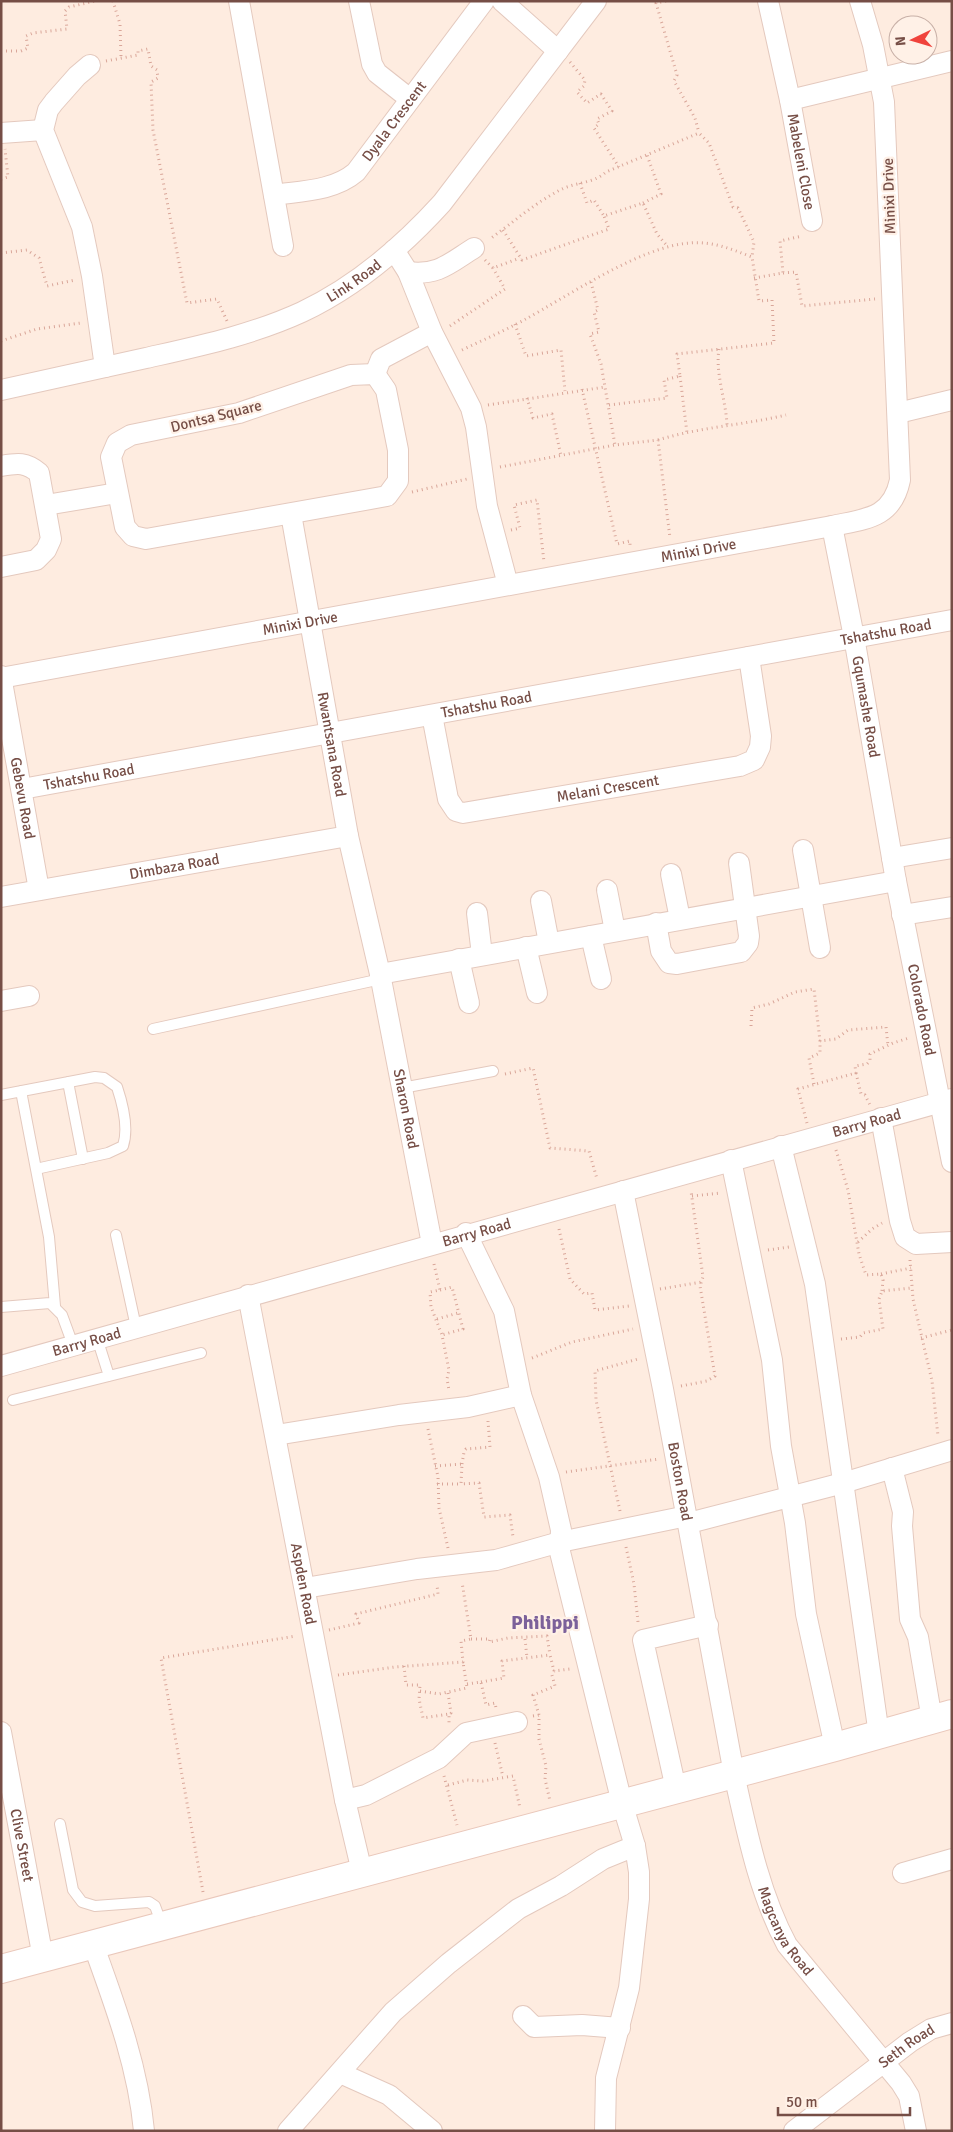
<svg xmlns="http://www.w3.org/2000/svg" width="953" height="2132" viewBox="0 0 953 2132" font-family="Signika,sans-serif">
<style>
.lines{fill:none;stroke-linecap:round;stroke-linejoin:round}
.lane-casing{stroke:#e4c9be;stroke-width:12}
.street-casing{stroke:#e4c9be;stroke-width:22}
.secondary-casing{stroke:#eac8bb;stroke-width:30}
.path{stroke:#d9a699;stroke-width:3;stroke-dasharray:1 4;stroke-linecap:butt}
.lane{stroke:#fff;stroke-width:10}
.street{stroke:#fff;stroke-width:20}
.secondary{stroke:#fff;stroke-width:28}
.labels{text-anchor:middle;stroke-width:4.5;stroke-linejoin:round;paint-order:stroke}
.street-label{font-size:15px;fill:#764e46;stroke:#fff1e7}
.district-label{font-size:20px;font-weight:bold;fill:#7c619a;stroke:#fff1e7}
</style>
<rect width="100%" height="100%" fill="#feece0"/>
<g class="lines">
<g class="lane-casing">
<path id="lane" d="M153,1029L381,979
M68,1082L83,1159
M402,1088L493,1071
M21,1091L49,1237L55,1306
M1,1095L95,1077L104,1078L117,1087C123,1105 129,1128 123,1146L108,1153L36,1169
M116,1235L136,1327
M1,1307L50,1303L62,1315L73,1345
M97,1338L109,1376
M13,1400L201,1353
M60,1824L73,1890L82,1902L95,1906L149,1902L155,1906L162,1925"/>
</g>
<g class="street-casing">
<g id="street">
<path d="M239,1L283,246"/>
<path d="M359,1L372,64L377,73L410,99"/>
<path d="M502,1L558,51"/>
<path id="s1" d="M768,1L790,100L812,221"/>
<path d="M90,65L77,76L54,102L48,110L43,130L82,227L92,276L105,367"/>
<path d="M790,100L952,61"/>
<path d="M1,133L43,130"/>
<path id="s2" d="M274,195C301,191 334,191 356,172L484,1"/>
<path d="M394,250L408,272L432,332L471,408L476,427L487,506L508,585"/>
<path d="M408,272C438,276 450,263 474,248"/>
<path d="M375,374L386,390L398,450V481L387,496L146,539L133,536L125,527L111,457L117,443L131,435L239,413L351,375Z"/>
<path d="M375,374L381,359L432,332"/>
<path id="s3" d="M1,390C49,379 98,369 146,358C199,346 252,335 302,312C355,287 403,246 442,203L596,1"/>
<path d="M898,413L952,400"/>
<path d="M1,466C18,463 26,462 39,473L51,539L46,550L36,560L1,567"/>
<path d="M46,505L117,493"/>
<path id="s4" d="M291,514L348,836L380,974L432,1244"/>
<path id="s5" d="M832,526L854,637L896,881L952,1162"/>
<path id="s6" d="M1,676L39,890"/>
<path id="s7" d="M1,678L832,526C865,519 892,519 900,480L884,102L873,45L860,1"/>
<path id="s8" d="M432,715L448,799L456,811L463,813L740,766L754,760L760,747L761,736L749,657"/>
<path id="s9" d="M22,789L952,620"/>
<path d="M803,850L820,948"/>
<path d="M892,858L952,848"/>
<path d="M671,874L680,919"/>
<path d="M607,890L615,931"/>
<path id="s10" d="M1,897L348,836"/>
<path d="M541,901L549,943"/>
<path d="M477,913L482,955"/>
<path d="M902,915L952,907"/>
<path d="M656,923L661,951L669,963L677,964L741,952L748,943L749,936L739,863"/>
<path d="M591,936L601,979"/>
<path d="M526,947L537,993"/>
<path d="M459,959L469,1003"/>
<path d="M380,974L896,881"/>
<path d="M1,1001L29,996"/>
<path d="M881,1118L900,1221L905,1237L916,1244L952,1242"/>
<path d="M781,1146L815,1284L879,1735"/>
<path d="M731,1160L772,1360L781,1446L795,1523L806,1614L835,1747"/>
<path id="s11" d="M623,1191L663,1389L734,1774C747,1832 759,1893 787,1945L901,2083L909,2096L916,2131"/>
<path d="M466,1233L504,1311L521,1395L549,1477L561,1530L560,1552L622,1803L635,1846L639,1872V1899L629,1988L606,2078L605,2131"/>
<path id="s12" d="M248,1295L345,1800L362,1872"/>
<path id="s13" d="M1,1366L952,1099"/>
<path d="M276,1435L399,1415L468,1407L521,1395"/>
<path d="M892,1468L903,1512L902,1526L910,1619L918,1637L932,1720"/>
<path d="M689,1523L843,1483L952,1450"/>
<path d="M305,1588L417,1569L496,1560L560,1542L687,1516"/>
<path id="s14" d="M1,1732L43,1958"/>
<path d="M676,1789L643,1640L708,1625"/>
<path d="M345,1800L366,1795L439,1758L466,1733L517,1722"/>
<path d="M903,1873L952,1859"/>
<path d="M93,1944C115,2005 138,2066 144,2131"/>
<path d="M523,2016L534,2027L582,2025L620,2028"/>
<path d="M340,2073L389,2095L432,2131"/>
<path d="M288,2131L393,2012L449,1963L518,1909L561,1886L603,1859L635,1846"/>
<path id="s15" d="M794,2131L910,2042L931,2029L952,2023"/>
</g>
</g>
<g class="secondary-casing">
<path id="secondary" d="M1,1969L835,1747L952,1714"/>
</g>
<path class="path" d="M113,1L120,24L121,57
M666,1L656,3L677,75L674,81L695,118L699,133
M1,51H21L28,48L26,36L33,33L67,29L65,11L69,7L95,1
M106,61L138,55V51L148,49L151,66L157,70L158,78L151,82L153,130L187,303L217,299L227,321
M570,62L585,80L584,86L577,92L587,103L601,94L612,111L597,119L599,124L594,128L619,167
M1,179L8,177L5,149
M580,183L587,203L594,200L604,216L643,203L657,234L668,247
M643,203L661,194L647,155
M503,230L522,260L609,229L604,216
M1,253L27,250L39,258L47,286L75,280
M485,260L493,268L520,258
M783,273L796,272L802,306L875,299
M754,278L783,273L780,241L802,236
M591,282L598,310L594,312L599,332L590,334L601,364L615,445
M515,324L526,356L561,350L565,391
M450,326L505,289L493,268
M1,341L37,329L81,323
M719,349C715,374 726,400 727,425
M462,350C483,340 504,331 524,320C568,296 641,246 690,243C713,241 731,249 752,257L754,242L738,208L733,207L709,143L699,133L606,172C593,184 575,182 560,190C535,203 512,223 490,239
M680,376L687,433
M582,389L617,544L630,541V545
M527,398L533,418L552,414L561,456
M488,405L605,387
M609,405L667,398L664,380L680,376L677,354L774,343L772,300L759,301L752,257
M658,440C700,427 744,425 786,415
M500,467L615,445L658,440L670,538
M412,492L467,479
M511,530L520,528L514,505L537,500L544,562
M751,1026L752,1008L769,1004L795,992L814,989L820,1041
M856,1073L861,1094L865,1095L870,1105
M505,1074L533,1068L550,1148L589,1151L597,1179
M814,1084L809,1058L820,1053V1041L836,1039L848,1030L886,1027L888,1046
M807,1123L798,1089L856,1073L855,1066L867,1064L870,1061V1054L893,1043L909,1038
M836,1150L848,1190L859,1254L866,1275L881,1274L883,1280L882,1291
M692,1196L721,1193
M559,1229L570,1279L584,1294L592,1293L595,1310L629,1306
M858,1242L872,1229L882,1223
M768,1250L789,1247
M910,1260L913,1299L932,1381L938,1436
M434,1264L440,1290L430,1292L431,1307L442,1335L449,1370L447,1379L449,1390
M881,1274L911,1268
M660,1289L702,1282
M440,1290L452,1287L463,1329L442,1335
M437,1319L458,1313
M921,1338L952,1330
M841,1339L860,1337L863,1333L883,1329L879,1299L882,1291L912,1288
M532,1358L572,1342L633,1329
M681,1386L707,1381L715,1376L700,1286L703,1277L691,1191
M428,1429L438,1477L439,1508L448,1548
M462,1464L464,1452L466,1449L490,1447L488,1421
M435,1466L462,1464L461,1484L479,1483L484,1517L510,1515L513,1537
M566,1472L659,1459
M437,1484H461
M620,1511L596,1400L595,1371L638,1359
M626,1547L634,1584L638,1622
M329,1630L359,1623L356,1614L438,1594L437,1585
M471,1639H490L489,1642L508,1638L547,1636L550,1655
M525,1639L527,1658
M404,1666L406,1685H420L419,1699L423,1718L449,1714V1724
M338,1675L395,1667L463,1662L461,1641L471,1639L462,1582
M481,1682L504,1678L502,1661L550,1655L554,1671
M467,1684L481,1682L486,1705L495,1703L496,1708
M420,1691L439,1694L467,1688L463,1662
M448,1693L451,1713L449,1714
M539,1715L533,1695L555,1686L552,1675L554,1671L570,1669
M533,1716L539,1715V1739L546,1766L545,1779L550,1801
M495,1743L503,1777
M444,1776L457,1825
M448,1785L467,1780L483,1781L513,1776L520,1808
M203,1892L161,1658L296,1636"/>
<use href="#lane" class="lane"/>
<use href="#street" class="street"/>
<use href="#secondary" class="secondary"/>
</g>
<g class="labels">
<g class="street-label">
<text dy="5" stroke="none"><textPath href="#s2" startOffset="150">Dyala Crescent</textPath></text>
<text dy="5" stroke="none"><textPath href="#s1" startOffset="164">Mabeleni Close</textPath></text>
<text transform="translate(889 196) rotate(-92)" y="5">Minixi Drive</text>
<text dy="5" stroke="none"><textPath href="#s3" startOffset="372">Link Road</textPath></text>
<text transform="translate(216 416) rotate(-14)" y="5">Dontsa Square</text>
<text dy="5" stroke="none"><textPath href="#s7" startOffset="709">Minixi Drive</textPath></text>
<text dy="5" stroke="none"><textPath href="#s7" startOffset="304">Minixi Drive</textPath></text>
<text dy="5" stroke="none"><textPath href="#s9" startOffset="878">Tshatshu Road</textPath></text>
<text dy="5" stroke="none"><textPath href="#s9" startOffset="472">Tshatshu Road</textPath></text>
<text dy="5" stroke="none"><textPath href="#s5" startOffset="184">Gqumashe Road</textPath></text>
<text dy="5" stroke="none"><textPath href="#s4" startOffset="234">Rwantsana Road</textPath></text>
<text dy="5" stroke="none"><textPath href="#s9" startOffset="68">Tshatshu Road</textPath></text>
<text dy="5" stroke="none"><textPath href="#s8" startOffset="254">Melani Crescent</textPath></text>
<text dy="5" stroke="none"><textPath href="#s6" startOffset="124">Gebevu Road</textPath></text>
<text dy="5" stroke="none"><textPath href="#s10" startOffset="176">Dimbaza Road</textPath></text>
<text dy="5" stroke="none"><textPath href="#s5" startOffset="492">Colorado Road</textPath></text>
<text dy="5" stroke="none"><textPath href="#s4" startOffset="606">Sharon Road</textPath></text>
<text dy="5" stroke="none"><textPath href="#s13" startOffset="899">Barry Road</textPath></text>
<text dy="5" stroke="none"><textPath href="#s13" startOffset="494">Barry Road</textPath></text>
<text dy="5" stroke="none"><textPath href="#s13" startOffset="89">Barry Road</textPath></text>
<text dy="5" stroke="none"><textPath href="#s11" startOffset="296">Boston Road</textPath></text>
<text dy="5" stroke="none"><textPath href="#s12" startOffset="294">Aspden Road</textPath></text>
<text dy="5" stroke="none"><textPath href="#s14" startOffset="115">Clive Street</textPath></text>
<text dy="5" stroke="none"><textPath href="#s11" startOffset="760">Magcanya Road</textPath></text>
<text dy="5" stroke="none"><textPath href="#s15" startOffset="141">Seth Road</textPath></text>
</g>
<g class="district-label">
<text x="545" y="1629">Philippi</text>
</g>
</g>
<rect width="953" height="2132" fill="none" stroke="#764e46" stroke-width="5"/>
<g transform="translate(913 40) rotate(265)"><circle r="24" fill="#fff1e7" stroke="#c8b0a7"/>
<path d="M0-4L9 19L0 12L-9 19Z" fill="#f0433c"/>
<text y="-8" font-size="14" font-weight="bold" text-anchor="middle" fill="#764e46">N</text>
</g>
<path d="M778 2107v8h132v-8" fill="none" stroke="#764e46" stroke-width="2.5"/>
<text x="786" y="2107" font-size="15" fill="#764e46" stroke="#fff1e7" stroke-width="4" paint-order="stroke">50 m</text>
</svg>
